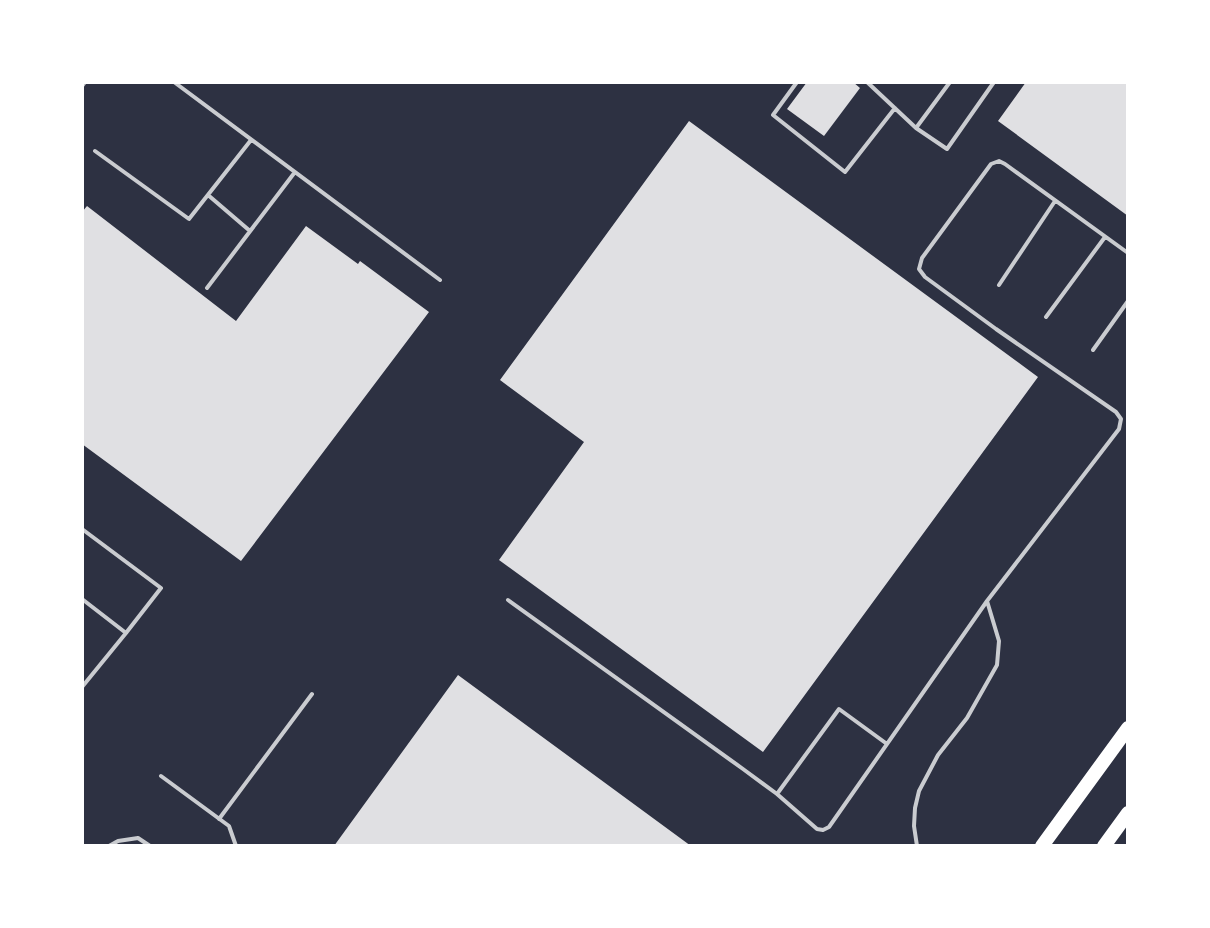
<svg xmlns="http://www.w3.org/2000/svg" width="1210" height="928" viewBox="0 0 1210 928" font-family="'IBM Plex Serif',serif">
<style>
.building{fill:#e0e0e3}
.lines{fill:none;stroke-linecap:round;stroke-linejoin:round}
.service{stroke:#caccd0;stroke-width:4}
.trunk{stroke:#fff;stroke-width:14}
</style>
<rect width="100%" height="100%" fill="#2d3142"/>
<path class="building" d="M807,82H853L860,88L824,136L787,109Z
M1026,82H1128V216L998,121Z
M689,121L1038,377L763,752L499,560L584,442L500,380Z
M87,206L236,321L306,226L358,264L360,261L429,312L241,561L82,444V212Z
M458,675L691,846H334Z"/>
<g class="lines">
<path class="service" d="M174,82L440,280
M797,82L773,115L845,172L895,108
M867,82L916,128L947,149L994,82
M82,86L85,82
M916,128L950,82
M95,151L189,219L251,140
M208,195L250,231
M999,285L1055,201
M207,288L295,172
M1046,317L1105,237
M1093,350L1128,301
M82,529L161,588L126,633
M82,599L126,633L82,687
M508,600L743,769L777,794L817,829L823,830L829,827L987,601L1119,429L1121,419L1116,412L996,329L925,277L919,269L922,258L991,164L999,161L1005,164L1128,253
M161,776L229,826L236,846
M777,794L839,709L887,744
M219,819L312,694
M109,846L118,841L138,838L150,846
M917,846L914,826L915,808L919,791L938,755L967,718L997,665L999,641L987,601"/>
<path class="trunk" d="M1042,846L1128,728
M1104,846L1128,813"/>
</g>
<rect width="1210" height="928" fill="none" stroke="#ffffff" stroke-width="168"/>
</svg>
